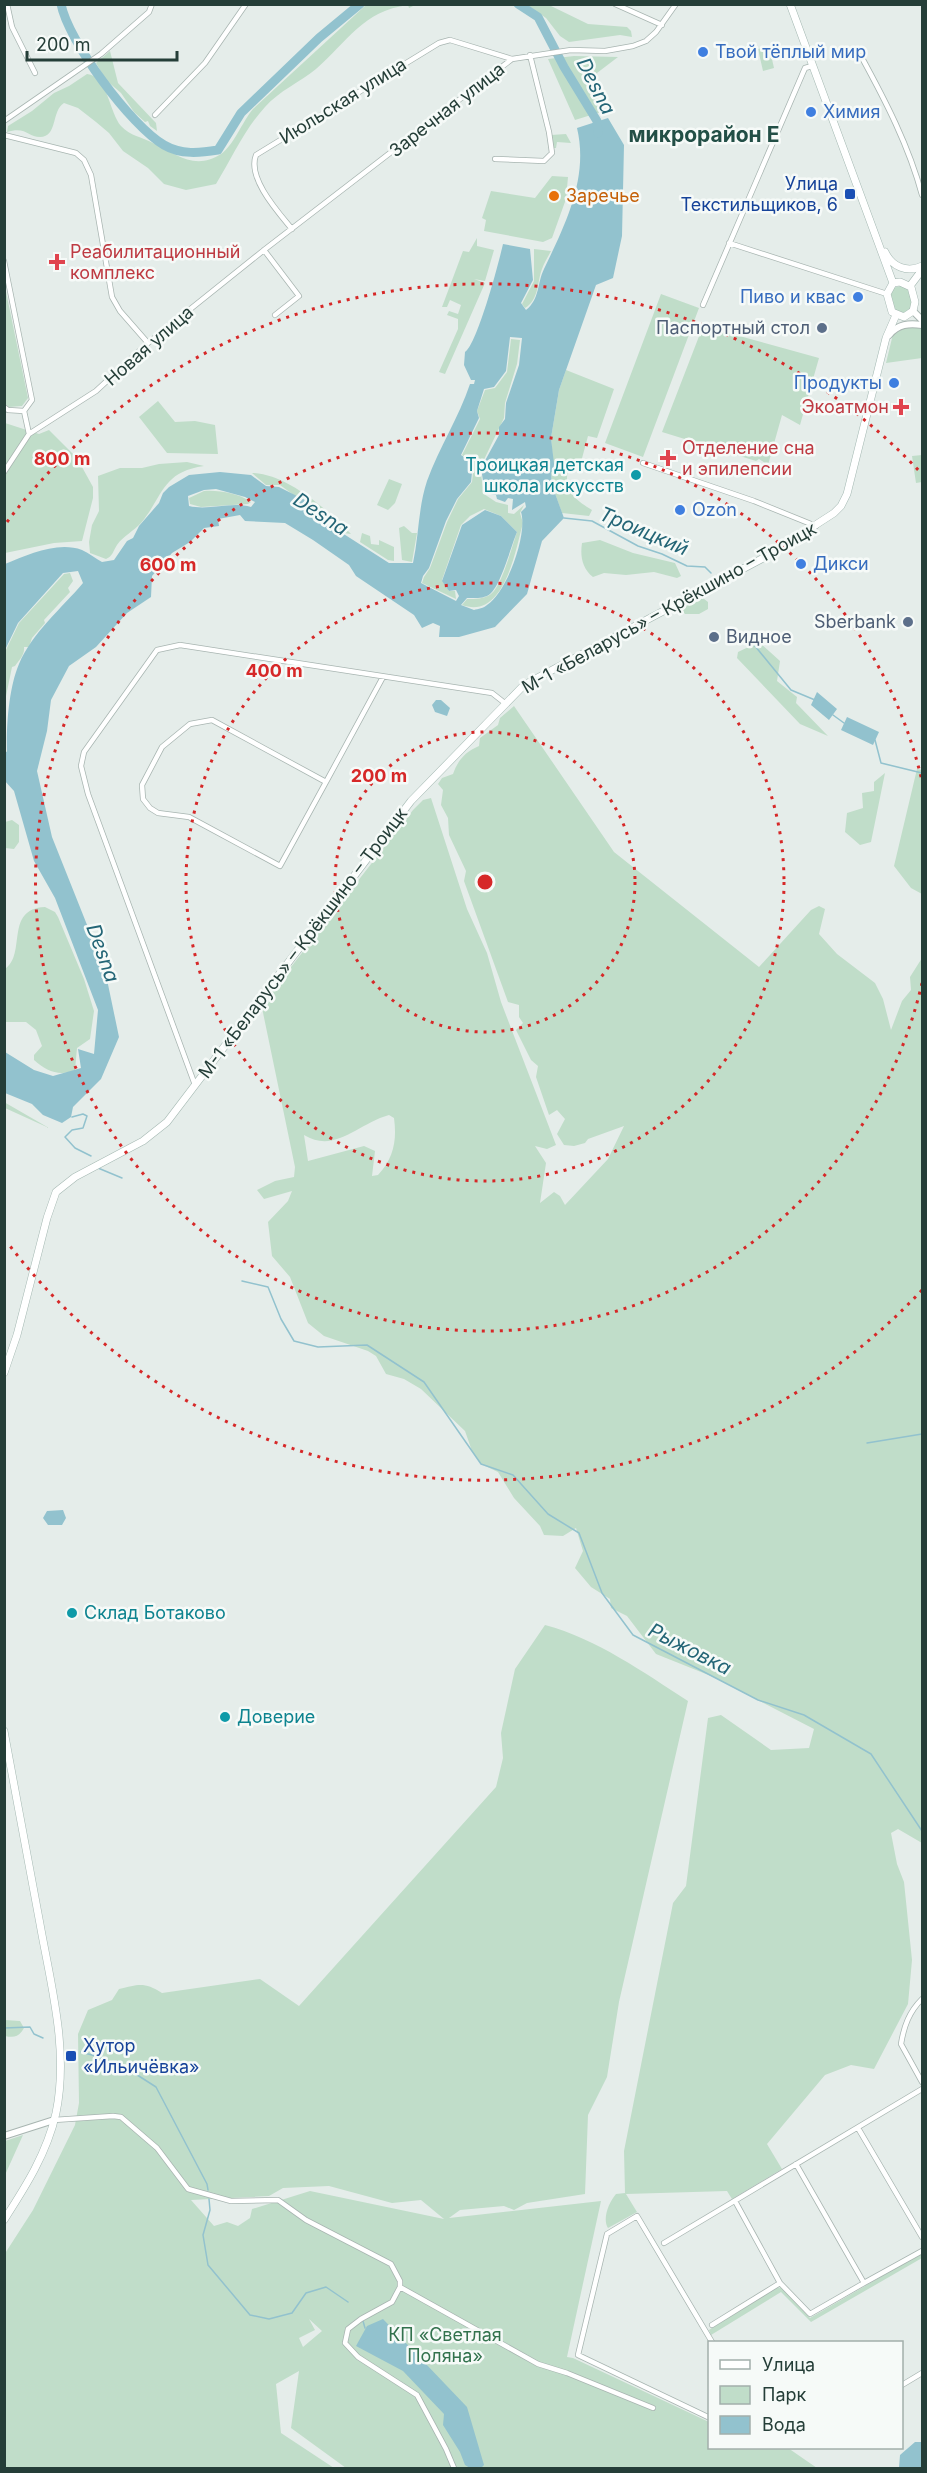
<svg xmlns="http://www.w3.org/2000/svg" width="927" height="2473" viewBox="0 0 927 2473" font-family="Inter,sans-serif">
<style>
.green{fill:#c0ddc9;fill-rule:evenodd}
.water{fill:#92c2ce;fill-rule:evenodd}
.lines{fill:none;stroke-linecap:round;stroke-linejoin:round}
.stream{stroke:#92c2ce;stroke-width:1.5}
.river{stroke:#92c2ce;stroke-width:9}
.minor-casing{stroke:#a8b5b1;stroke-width:6}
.tertiary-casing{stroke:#a8b5b1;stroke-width:8}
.secondary-casing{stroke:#a4b8b2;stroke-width:8}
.minor{stroke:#fff;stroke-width:4.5}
.tertiary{stroke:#fff;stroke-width:6}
.secondary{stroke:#fff;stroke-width:7}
.ring{fill:none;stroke:#d62828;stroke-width:3;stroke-dasharray:3 6}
.shop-dot{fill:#3f7fe0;stroke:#f6faf8;stroke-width:2}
.transit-dot{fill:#1a4fb4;stroke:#f6faf8;stroke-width:2}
.food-dot{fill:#e8710a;stroke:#f6faf8;stroke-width:2}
.health-dot{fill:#e0444e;stroke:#f6faf8;stroke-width:2}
.service-dot{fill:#5c6f8a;stroke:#f6faf8;stroke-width:2}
.culture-dot{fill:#0f9aa8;stroke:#f6faf8;stroke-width:2}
.labels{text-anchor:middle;stroke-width:5;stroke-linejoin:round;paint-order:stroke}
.shop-label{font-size:18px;fill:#366cbe;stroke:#f6faf8;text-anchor:start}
.street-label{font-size:18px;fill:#253e38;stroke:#f6faf8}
.transit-label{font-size:18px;fill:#164399;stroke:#f6faf8;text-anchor:end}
.food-label{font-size:18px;fill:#c56008;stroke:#f6faf8;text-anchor:start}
.health-label{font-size:18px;fill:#be3a42;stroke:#f6faf8;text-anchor:start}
.service-label{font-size:18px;fill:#4e5e75;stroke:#f6faf8;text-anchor:end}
.culture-label{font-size:18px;fill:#0d838f;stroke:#f6faf8;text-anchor:start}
.park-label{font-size:18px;fill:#32724d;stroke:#f6faf8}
.water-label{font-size:20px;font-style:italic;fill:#236576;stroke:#f6faf8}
.quarter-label{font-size:21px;font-weight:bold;fill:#224f46;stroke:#f6faf8}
.centre{fill:#d62828;stroke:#f6faf8;stroke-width:3}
.ring-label{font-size:18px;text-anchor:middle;font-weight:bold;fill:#d62828;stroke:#f6faf8;stroke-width:5;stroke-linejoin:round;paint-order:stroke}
</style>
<rect width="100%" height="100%" fill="#e5edea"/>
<path class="green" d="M367,4L415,5L409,8L408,5C363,11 348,41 316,69C300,82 279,91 265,107C244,130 232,158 216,184L186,190L164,184L148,168L123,151L109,133L96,122L78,108L64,103C51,111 58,137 40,137C28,137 26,126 7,132L8,126L32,111L54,93L69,86L87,74C108,76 109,112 121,126C130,136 142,137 153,143C176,154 195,171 221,154C234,145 242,122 253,109Z
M527,5H549L588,24L627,27L631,31L632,37L620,35L569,42L560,36L546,18Z
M769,46L774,68L763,71L758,49Z
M110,51L118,83L156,123L157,131L150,126L148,121L145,122L134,112L121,93L106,80L96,63Z
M574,56L618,57L597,73L604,111L575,120L548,59Z
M566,134L571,143L557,142L556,148H552L551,135Z
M552,176L568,177L566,199L552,238L543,242L484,231L486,220L482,218L491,191L535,198Z
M477,238V246L494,250L485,281L474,279L485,283L445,374L439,372L458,329V319L447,315L449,311L458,314L461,305L450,300L447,307H442L463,251L469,252Z
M534,249L551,251C548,257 544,263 542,269C537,282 539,300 525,308L522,304L534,281Z
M4,282L28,398L22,406L9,407L4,403Z
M904,285L909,290L912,304L909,311L900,313L895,310L890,294L893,288Z
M661,294L699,308L643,457L605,443Z
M703,326L819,358L800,425L782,415L768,465L759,459L756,461L662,432Z
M908,326L922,329V358L886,363L893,334Z
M511,339L520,340L517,364L505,403L504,418L480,468L484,494L496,502L508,505V513L514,514L524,505L520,513L523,523C515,552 504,620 462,605L467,599C475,599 484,599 491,594C502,586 512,546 517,532L501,516L484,509L470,516L461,525L442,580L449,591H455L456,599L422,583L424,577L430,568L447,522L458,499L472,482L474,463L462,455L480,419L477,411L485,390L495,388L507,372Z
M566,370L614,389L597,438L588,436L581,462L569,467C562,489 574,499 592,510L589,516L562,513L552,485L551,472L554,471L551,438L559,390Z
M158,401L175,422L195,421L215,425L218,454L167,453L139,417Z
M5,423L39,434L49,430L77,458L93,487V498L82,541L54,543L5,553Z
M922,455V482L916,483L912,456Z
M187,462L204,466C162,472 164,495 141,523C134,531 123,536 117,545C113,551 113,556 106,559L90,553L89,542L92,525L99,511L98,476L120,468H142L159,464Z
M252,473C287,474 328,510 351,534L344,533L325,521L305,499L295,496L280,485H266Z
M389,479L402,484L395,503L388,510L377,505Z
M204,491C219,490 238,493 251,502L248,504L201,507L190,504L189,498Z
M404,526L412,533H417L412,562L402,560L399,528Z
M362,533L370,536L371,544L379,545V540L394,547V561L388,560L360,542Z
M600,540L633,553L675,563L681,576L677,578L654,572L626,575L604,573L593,577C582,568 580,556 582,543Z
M70,573L73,581L68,588L70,592L44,620L45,623L32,638L29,647H24C25,655 19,660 15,666L12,667L5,701V652L19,623L64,574Z
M699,595L708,602V609L699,614H685L679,607Z
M759,642L780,661L777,681L797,697L796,703L828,736L800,724L737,658L738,652Z
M514,706L614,852L759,967L811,910L819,906L825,909L819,934L837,954L875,983L883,999L891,1030L902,1001L911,990L910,977L922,958V1843L898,1829L891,1833L897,1864L904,1882L912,1960L908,2004L874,2069L851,2065L825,2075L767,2144L782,2169L732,2199L727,2191L626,2194L637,2212L608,2228C602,2219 609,2202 616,2194L625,2193L624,2151L673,1903L686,1886L708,1718L721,1715L771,1750L809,1748L814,1729L711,1676L656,1654L627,1616L611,1608L610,1599L591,1587L575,1568L583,1551L576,1528L563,1536L544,1535L540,1526L514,1498L498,1472L481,1464L472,1451L465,1431L421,1389L404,1379L386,1374L376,1356L368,1351L324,1336L308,1323L290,1277L272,1256L268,1222L288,1201L292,1191L264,1199L257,1190L275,1181L294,1177L295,1167L261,1003L264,998L270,994L413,810L423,800L431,798L467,909L487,953L501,1002L556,1145L547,1149L535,1146L546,1163L540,1203L554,1192L560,1196L565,1205L608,1159L624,1126L588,1139L585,1143L574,1146L564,1145L557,1134L565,1119L557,1110L549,1115L536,1077L538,1066L531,1060L516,1030L523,1023L519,1017V1005L508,1002L464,881L466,871L449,835L448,818L441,805L443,790L438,784L442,778L453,774C458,760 465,752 479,746L480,738L498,725L500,718ZM389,1115L394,1118C397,1140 394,1158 378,1175L372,1176L375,1151L364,1146L308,1161L304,1135C335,1154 357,1124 389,1115Z
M917,769L922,770V894L911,888L894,866Z
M885,773L871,842L860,845L845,832L847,813L863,808L862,793L874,791V782Z
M12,820L19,825V842L14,849L5,848V822Z
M45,907L55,912L58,917L84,979L94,1011L90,1039L77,1048L75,1070C60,1077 46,1071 34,1060V1055L42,1046L36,1030L26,1022H5V969C27,954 4,909 45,907Z
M4,1102L49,1128L5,1108Z
M545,1625C597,1639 643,1672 688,1701L619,2002L607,2077L588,2115L585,2194L527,2203L514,2210L504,2206L460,2210L449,2218L601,2201L567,2357L573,2358L709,2422L710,2448H788L817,2468H346L291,2428L299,2371L276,2384L281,2433L334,2468H5L4,2255L33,2210L75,2125L79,2103L78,2034L88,2010L112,2000L119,1989C139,1984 145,1982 162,1993L260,1979L299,2006L496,1787L503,1758L501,1733L515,1669ZM329,2186L392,2203L421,2200L444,2219L310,2191L252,2209L250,2218L238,2226L227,2222L214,2226L191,2200L269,2196L283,2188ZM309,2319L322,2331L303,2347L299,2338L315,2330Z
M5,2020L20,2021L24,2028C19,2037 14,2038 5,2036Z
M23,2135L5,2175V2141Z
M922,2253V2258L811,2322L781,2292L711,2335L709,2330L776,2287L782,2288L810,2318Z"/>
<path class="water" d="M608,118L624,145L622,236L613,278L596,285L559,390L551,438L555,472H551L552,485L564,518L542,541L527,594L495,627L459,637H439L440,626L433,623L422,628L414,615L356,576L349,565L313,540L285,523L245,521L240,515L218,519L219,526L204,528L190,542L172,553L152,576L151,597L127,613L96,647L69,666L51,700L47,731L37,771L52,837L105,970L119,1037L101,1079L73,1107L71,1117L62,1123L43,1115L32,1104L5,1093V1052L34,1070L53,1076L81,1068L78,1049L94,1054L98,1010L55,898L34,861L14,791L4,780L5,751L7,752C6,726 9,687 19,664C32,633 62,608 83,583L78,571L63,573L18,623L5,650V564C28,555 57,541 82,550C89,553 96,559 102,562L114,560L127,541L133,538L139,526L159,503L163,493L169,487L189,475L220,472L251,475L266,486L279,487L305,500L325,522L389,563H413C419,536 418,508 427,481C439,448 459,417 470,384H474L475,380H471L464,365L465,352C477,345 499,262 503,244L530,249L533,280L521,303L526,310C540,299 537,283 544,269C565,225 589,178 577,128ZM510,337L522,338L519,365L506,403L505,419L499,427V435L481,468L485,493L496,495L497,499L505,502L508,498L513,499L512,510L525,502L526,507L521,512C528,534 507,592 487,605C484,608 478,609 474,610L461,605L467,598C474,598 484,599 490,594C501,585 511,546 517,532L501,516L485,510L462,525L442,581L449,591L456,590L459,596L456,601L421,583L423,576L429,568L446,521L457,499L471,482L473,463L461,455L479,418L477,411L484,389L494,387L506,371ZM216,489L245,497L255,502L251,507C231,501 209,511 189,506L188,496L204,490Z
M817,692L837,709L829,720L811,705Z
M436,700H441L450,708L447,716L435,712L432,705Z
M847,717L879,732L873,745L841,730Z
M63,1510L66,1518L62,1525H48L43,1518L47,1511Z
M383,2319L467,2407L484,2465L481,2468H470L465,2465L460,2452L443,2425L444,2414L403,2371L356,2346L367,2326Z
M915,2442H922V2468H899L900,2455Z"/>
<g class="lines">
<path class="stream" d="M564,518L592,521L638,546L662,554L687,566L705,567L711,573
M755,646L791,690L815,700
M833,715L844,723
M875,740L881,763L922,773
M72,1117L83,1114L87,1116L83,1128L72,1130L65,1137L75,1148L91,1156
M98,1168L122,1178
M242,1281L268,1287L281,1319L294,1341L318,1347L367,1345L424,1382L481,1464L513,1475L548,1514L579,1533L602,1593L633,1635L758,1700L804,1715L871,1754L922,1831
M867,1443L922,1434
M4,2028L30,2027L34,2034L43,2038
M81,2052L99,2057L131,2071L156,2087L207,2184L208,2190
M209,2199L210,2210L203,2235L208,2265L250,2315L269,2319L292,2313L306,2293L326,2287L348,2302
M363,2321L365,2328"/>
<path class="river" d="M61,4C68,41 131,126 164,145C181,155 200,153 218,150L241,113L319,38L360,4
M518,4L538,17L564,67L597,121L598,133"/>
<g class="minor-casing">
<path id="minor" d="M7,4L12,27L35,73
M615,4L662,25
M861,56C885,100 909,146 922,195
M155,115L205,63L246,4
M4,121L101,54L149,12L152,4
M4,135L76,153L84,160L91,175L112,297L120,311L148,343
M495,159L544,161L552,153L549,132L530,55
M292,229C278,212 247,178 256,155L439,43L450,40L512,59
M729,243L887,294
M264,250L299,296L275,315
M4,261L32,400L24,411L29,434
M703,305L805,68L812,66
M4,407L8,410L24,411
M643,463L754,501L816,526
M4,472L29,434L96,391L148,343L264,250L512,59L571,50L605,51L633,46L646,41L656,32L676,4
M212,720L326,782L280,866L189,817L158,813L150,808L143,799L142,785L162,747L190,724Z
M326,782L383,677
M195,1085L88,794L81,766L84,752L157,650L180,645L492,693L506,704
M922,1999C909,2012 904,2026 901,2044L922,2082
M54,2120L113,2116L121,2117L157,2148L188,2189L231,2201L278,2200L306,2220L391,2264L400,2281V2287L392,2302L361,2319L348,2329L345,2343L358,2357L417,2395L446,2449L454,2468
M858,2128L922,2237
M735,2201L780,2283L810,2314L864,2283L796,2164
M664,2243L922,2089
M864,2283L922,2251
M400,2287L538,2364L567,2373L653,2408
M712,2325L780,2283
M902,2385L922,2373
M710,2418L578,2355L607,2234L637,2216L712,2342"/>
</g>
<g class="tertiary-casing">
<path id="tertiary" d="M913,311L922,320
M889,335C898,324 909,323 922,325
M4,2136L54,2120"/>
</g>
<g class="secondary-casing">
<path id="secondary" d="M790,4L893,283
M885,252C892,267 907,273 922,266
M900,282L911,287L915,302L913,311L904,317L892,312L887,294L893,283Z
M910,286L922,270
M4,1373L17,1335L47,1218L56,1192L75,1177L143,1141L167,1122L411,801L524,685L769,555L834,513L841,506L847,494L886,338L896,315
M4,1731C16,1795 28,1859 40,1924C51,1986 69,2050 56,2113C47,2153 26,2186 4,2220"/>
</g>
<use href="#minor" class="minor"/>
<use href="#tertiary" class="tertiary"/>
<use href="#secondary" class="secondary"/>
</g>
<g class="ring">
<circle cx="485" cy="882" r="150"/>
<circle cx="485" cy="882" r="299"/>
<path d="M922 983A449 449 0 1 1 922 781"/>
<path d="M922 1290A598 598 0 0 1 7 1242M7 522A598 598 0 0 1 922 474"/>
</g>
<g class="shop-dot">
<circle cx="703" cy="52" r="6"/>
<circle cx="811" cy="112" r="6"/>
<circle cx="858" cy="297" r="6"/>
<circle cx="894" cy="383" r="6"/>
<circle cx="680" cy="510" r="6"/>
<circle cx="801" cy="564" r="6"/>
</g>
<g class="transit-dot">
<rect x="844" y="188" width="12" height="12" rx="3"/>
<rect x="65" y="2050" width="12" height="12" rx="3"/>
</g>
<circle class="food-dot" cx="554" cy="196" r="6"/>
<g class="health-dot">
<path d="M54 253h6v6h6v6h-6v6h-6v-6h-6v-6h6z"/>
<path d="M898 398h6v6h6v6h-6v6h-6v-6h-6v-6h6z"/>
<path d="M665 449h6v6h6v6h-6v6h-6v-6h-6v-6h6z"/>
</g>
<g class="service-dot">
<circle cx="822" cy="328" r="6"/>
<circle cx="908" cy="622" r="6"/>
<circle cx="714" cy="637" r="6"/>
</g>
<g class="culture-dot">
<circle cx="636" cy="475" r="6"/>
<circle cx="72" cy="1613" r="6"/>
<circle cx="225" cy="1717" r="6"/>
</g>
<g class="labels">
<g class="shop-label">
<text x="715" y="58">Твой тёплый мир</text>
<text x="823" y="118">Химия</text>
<text x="846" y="303" text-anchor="end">Пиво и квас</text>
<text x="882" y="389" text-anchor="end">Продукты</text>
<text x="692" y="516">Ozon</text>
<text x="813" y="570">Дикси</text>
</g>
<g class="street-label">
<text transform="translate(343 101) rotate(-32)" y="6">Июльская улица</text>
<text transform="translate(447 110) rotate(-38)" y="6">Заречная улица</text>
<text transform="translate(149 346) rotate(-41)" y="6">Новая улица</text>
<text transform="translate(669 608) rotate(-29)" y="6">М-1 «Беларусь» – Крёкшино – Троицк</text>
<text transform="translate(303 943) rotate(-53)" y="6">М-1 «Беларусь» – Крёкшино – Троицк</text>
</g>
<g class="transit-label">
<text x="838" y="190">Улица<tspan x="838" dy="21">Текстильщиков, 6</tspan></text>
<text x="83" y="2052" text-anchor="start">Хутор<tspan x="83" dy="21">«Ильичёвка»</tspan></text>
</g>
<g class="food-label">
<text x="566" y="202">Заречье</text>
</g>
<g class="health-label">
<text x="70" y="258">Реабилитационный<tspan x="70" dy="21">комплекс</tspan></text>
<text x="889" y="413" text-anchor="end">Экоатмон</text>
<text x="682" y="454">Отделение сна<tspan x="682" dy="21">и эпилепсии</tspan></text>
</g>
<g class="service-label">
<text x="810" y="334">Паспортный стол</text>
<text x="896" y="628">Sberbank</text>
<text x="726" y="643" text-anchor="start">Видное</text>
</g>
<g class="culture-label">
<text x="624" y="471" text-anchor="end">Троицкая детская<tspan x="624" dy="21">школа искусств</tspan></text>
<text x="84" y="1619">Склад Ботаково</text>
<text x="237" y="1723">Доверие</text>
</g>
<g class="park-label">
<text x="445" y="2341">КП «Светлая<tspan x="445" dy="21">Поляна»</tspan></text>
</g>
<g class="water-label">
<text transform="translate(596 86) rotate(63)" y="7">Desna</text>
<text transform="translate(321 514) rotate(33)" y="7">Desna</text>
<text transform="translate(644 531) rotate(23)" y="7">Троицкий</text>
<text transform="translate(103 953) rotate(70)" y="7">Desna</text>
<text transform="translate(690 1649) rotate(27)" y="7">Рыжовка</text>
</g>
<g class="quarter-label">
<text x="704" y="142">микрорайон Е</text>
</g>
</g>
<circle cx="485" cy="882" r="9" class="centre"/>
<g class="ring-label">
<text x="62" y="465">800 m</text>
<text x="168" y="571">600 m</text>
<text x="274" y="677">400 m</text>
<text x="379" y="782">200 m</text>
</g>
<rect width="927" height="2473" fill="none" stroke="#253e38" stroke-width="12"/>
<rect x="708" y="2341" width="195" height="108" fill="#f6faf8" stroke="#a2afab" stroke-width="1.5"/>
<rect x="720" y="2360" width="30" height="9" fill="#ffffff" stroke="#a2afab" stroke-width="1.5"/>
<text x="762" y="2371" font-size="18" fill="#253e38">Улица</text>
<rect x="720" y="2386" width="30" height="18" fill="#c0ddc9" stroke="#a2afab" stroke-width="1.5"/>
<text x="762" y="2401" font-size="18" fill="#253e38">Парк</text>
<rect x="720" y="2416" width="30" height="18" fill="#92c2ce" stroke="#a2afab" stroke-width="1.5"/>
<text x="762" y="2431" font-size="18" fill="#253e38">Вода</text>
<path d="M27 51v9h150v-9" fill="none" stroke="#253e38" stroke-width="3"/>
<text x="36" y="51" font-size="18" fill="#253e38" stroke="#f6faf8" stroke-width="4.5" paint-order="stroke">200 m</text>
</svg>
